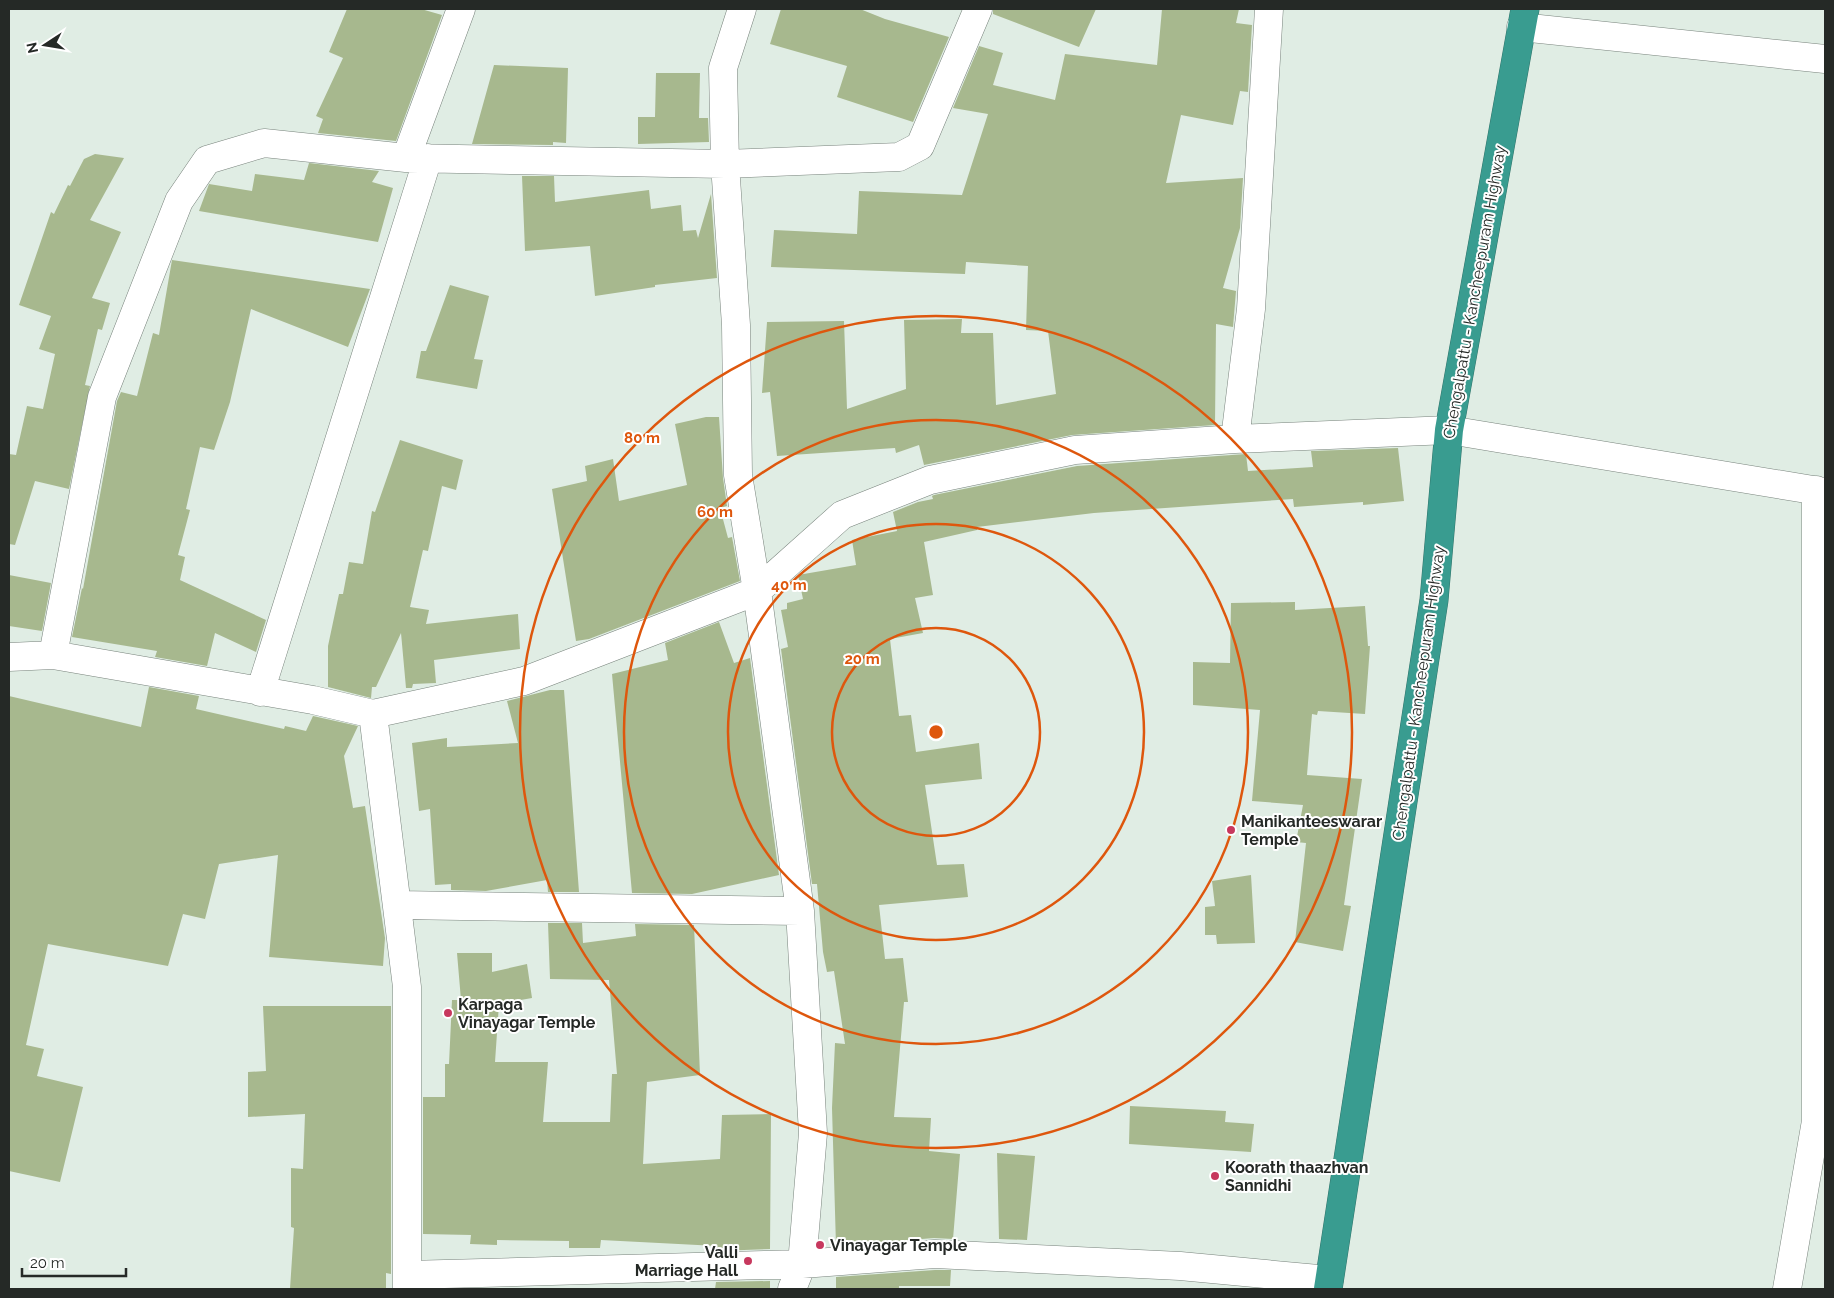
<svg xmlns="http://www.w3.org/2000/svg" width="1834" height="1298" viewBox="0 0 1834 1298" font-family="Raleway,sans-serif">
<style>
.building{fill:#a7b88e}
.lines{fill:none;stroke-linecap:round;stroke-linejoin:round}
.minor-casing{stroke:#78837c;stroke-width:29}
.highway-casing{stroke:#32746b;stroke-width:29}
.minor{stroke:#fff;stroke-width:28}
.highway{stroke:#399c90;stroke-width:28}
.ring{fill:none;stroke:#de570d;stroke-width:2.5}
.poi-dot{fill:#c7385e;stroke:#fff;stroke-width:2}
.labels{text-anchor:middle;stroke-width:4;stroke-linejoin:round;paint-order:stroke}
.street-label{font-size:16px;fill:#252926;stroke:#fff}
.poi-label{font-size:16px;font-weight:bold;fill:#252926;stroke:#fff;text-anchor:start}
.centre{fill:#de570d;stroke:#fff;stroke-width:2.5}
.ring-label{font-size:15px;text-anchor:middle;font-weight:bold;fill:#de570d;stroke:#fff;stroke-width:4;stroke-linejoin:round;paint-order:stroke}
</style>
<rect width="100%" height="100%" fill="#e0ede4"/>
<path class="building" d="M347,9H421L442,15L396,141L318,133L323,119L316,116L343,58L329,52Z
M781,9H860L885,19L949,37L913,122L837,97L847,66L770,44Z
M993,9H1096L1079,47L993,14Z
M1162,9H1239L1236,23L1252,25L1248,92L1240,91L1233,125L1181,115L1166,183L1243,178L1240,228L1223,288L1236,291L1233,327L1216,324L1215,425L1072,435L924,465L919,445L896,453L895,448L777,456L770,392L762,393L767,322L844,321L847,409L906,389L904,320L962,319L961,333H993L996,405L1056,394L1048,331L1026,330L1028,266L966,262L965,274L771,267L774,230L857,234L859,191L962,195L988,114L953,108L979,46L1003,53L993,85L1055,100L1065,54L1157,65Z
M494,65L568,68L566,143L553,142V145L472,144Z
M656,73H700L699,118H708L709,142L638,144V117H655Z
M95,154L124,158L90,220L121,232L92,298L110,303L102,330L98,329L85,385L90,386L69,489L35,481L15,545L9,544V454L16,455L27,406L43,409L55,354L39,349L51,316L19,305L51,212L54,214L68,185L70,186L84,159Z
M309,163L379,171L372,182L393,188L378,242L199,211L209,184L252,191L255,174L304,180Z
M522,176H554L555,202L649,190L651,209L681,205L683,231L696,230L698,238L711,194L717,278L655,285V287L595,296L590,246L525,251Z
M172,260L370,289L348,347L251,309L230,402L214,450L200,447L186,509L190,510L178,555L185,557L180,580L266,620L256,652L215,633L207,666L155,657L157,651L72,637L82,588L83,589L117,401L121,392L137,396L153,333L159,335Z
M450,285L489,296L474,359L483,360L477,389L416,378L421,351H426Z
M706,417H719L723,478L727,506L720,508L728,538L732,537L740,581L589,639L576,641L552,489L587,481L585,466L613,459L619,501L687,485L675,424Z
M400,440L463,460L456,490L442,486L428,551L423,550L410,607L429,610L426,624L518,614L520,649L434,660L436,683L413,684L412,688H406L401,633L376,687H372L371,698L328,687V646L339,594H343L349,562L363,564L372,511L375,512Z
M1398,448L1404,501L1363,505V502L1294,507L1293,499L1094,513L977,527V530L924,542L933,595L915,598L923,633L890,639L899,716L911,715L916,752L979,743L982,779L925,785L937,865L964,864L968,897L879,905L885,959L903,958L908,1002H904L894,1117L931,1118L929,1151L960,1154L953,1239L934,1238L836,1246L832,1108L835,1043L845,1044L834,971L827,972L823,952L817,884H812L781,649L788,647L781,610L787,609V603L803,599L798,575L856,565L852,540L897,531L893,512L918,502L933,499L932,496L934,495L1077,466L1246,454L1248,471L1313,467L1311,451Z
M9,575L51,583L42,631L9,626Z
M1295,602V610L1365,606L1368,646H1370L1365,714L1318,711L1317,715L1312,714L1307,775L1362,779L1344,905L1351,906L1343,951L1295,942L1306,843L1296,842L1303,805L1252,801L1260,710L1193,705V662L1230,663L1231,603Z
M719,622L734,663L750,658L779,875L692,894L632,893L612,674L668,660L665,643Z
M149,687L199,696L196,709L284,729L285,726L306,731L313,716L358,726L344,756L353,808L365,806L385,938L383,966L269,957L278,855L219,864L205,919L183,914L168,966L48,944L26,1045L44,1049L37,1076L83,1087L60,1182L9,1171V696L141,727Z
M550,690H564L579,892H548L547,880L486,891L451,890V884L435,885L430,809L419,811L412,743L447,738V747L518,743L507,701Z
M1251,875L1255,943L1217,944L1216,935H1205V907L1215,906L1212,881Z
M548,923H582L583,943L636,936L635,924L694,925L700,1075L647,1082L643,1164L720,1159L722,1115L771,1114L770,1249L717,1251V1246L601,1240L600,1248H569V1241L497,1240V1245L470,1244L471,1235L423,1234V1097H445V1064H449L452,1000H461L457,953H492V972L527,964L532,998L499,1004L495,1062H548L543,1122H610L612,1074H617L609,980L550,979Z
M263,1006H391V1274L386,1273V1289H290L294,1228L291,1227V1168L303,1169L305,1114L248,1117V1072L266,1071Z
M1130,1106L1226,1111L1225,1122L1254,1124L1251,1152L1129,1144Z
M997,1153L1035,1156L1027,1240L999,1239Z
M935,1270H951L950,1286H899V1289H836V1277Z
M770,1281V1289H715L716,1282Z"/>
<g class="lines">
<g class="minor-casing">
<path id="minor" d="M742,9L723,68L725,164L736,325L738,475L757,591L800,911L813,1133L802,1264L792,1289
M1521,27L1825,59
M406,158L461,9
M1235,439L1251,309L1269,9
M53,655L102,397L179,201L207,160L264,143L406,158L725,164L899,157L920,146L978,9
M9,657L53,655L313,700L373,714L524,681L757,591L842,515L930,480L1075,450L1235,439L1449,430L1825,492
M260,692L428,158
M373,714L407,987V1289
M397,905L800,911
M407,1275L802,1264L935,1254L1180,1266L1329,1280
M1787,1289L1816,1121V490"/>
</g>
<g class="highway-casing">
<path id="highway" d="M1328,1289L1434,600L1449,430L1525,9"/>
</g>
<use href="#minor" class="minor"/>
<use href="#highway" class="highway"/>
</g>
<g class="ring">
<circle cx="936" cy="732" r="104"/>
<circle cx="936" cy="732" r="208"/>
<circle cx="936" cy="732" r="312"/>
<circle cx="936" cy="732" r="416"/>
</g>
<g class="poi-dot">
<circle cx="1231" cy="830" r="5"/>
<circle cx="448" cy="1013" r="5"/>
<circle cx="1215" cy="1176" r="5"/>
<circle cx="820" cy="1245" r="5"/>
<circle cx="748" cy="1261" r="5"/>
</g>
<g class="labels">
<g class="street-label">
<text transform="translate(1474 292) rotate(-80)" y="6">Chengalpattu - Kancheepuram Highway</text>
<text transform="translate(1418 693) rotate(-82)" y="6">Chengalpattu - Kancheepuram Highway</text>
</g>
<g class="poi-label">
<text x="1241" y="827">Manikanteeswarar<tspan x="1241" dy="18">Temple</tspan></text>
<text x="458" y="1010">Karpaga<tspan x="458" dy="18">Vinayagar Temple</tspan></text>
<text x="1225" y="1173">Koorath thaazhvan<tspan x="1225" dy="18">Sannidhi</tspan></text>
<text x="830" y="1251">Vinayagar Temple</text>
<text x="738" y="1258" text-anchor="end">Valli<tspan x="738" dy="18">Marriage Hall</tspan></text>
</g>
</g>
<circle cx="936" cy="732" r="8" class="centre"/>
<g class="ring-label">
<text x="642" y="443">80 m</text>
<text x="715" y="517">60 m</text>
<text x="789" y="590">40 m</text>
<text x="862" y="664">20 m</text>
</g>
<rect width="1834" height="1298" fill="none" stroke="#252926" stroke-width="20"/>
<g transform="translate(45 45) rotate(258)" stroke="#ffffff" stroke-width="4" paint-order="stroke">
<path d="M0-4L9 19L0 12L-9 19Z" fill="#252926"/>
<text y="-8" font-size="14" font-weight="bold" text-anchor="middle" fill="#252926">N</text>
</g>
<path d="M22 1268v8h104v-8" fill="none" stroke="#252926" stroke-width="2.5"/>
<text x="30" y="1268" font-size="15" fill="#252926" stroke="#ffffff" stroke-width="4" paint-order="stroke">20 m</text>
</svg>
